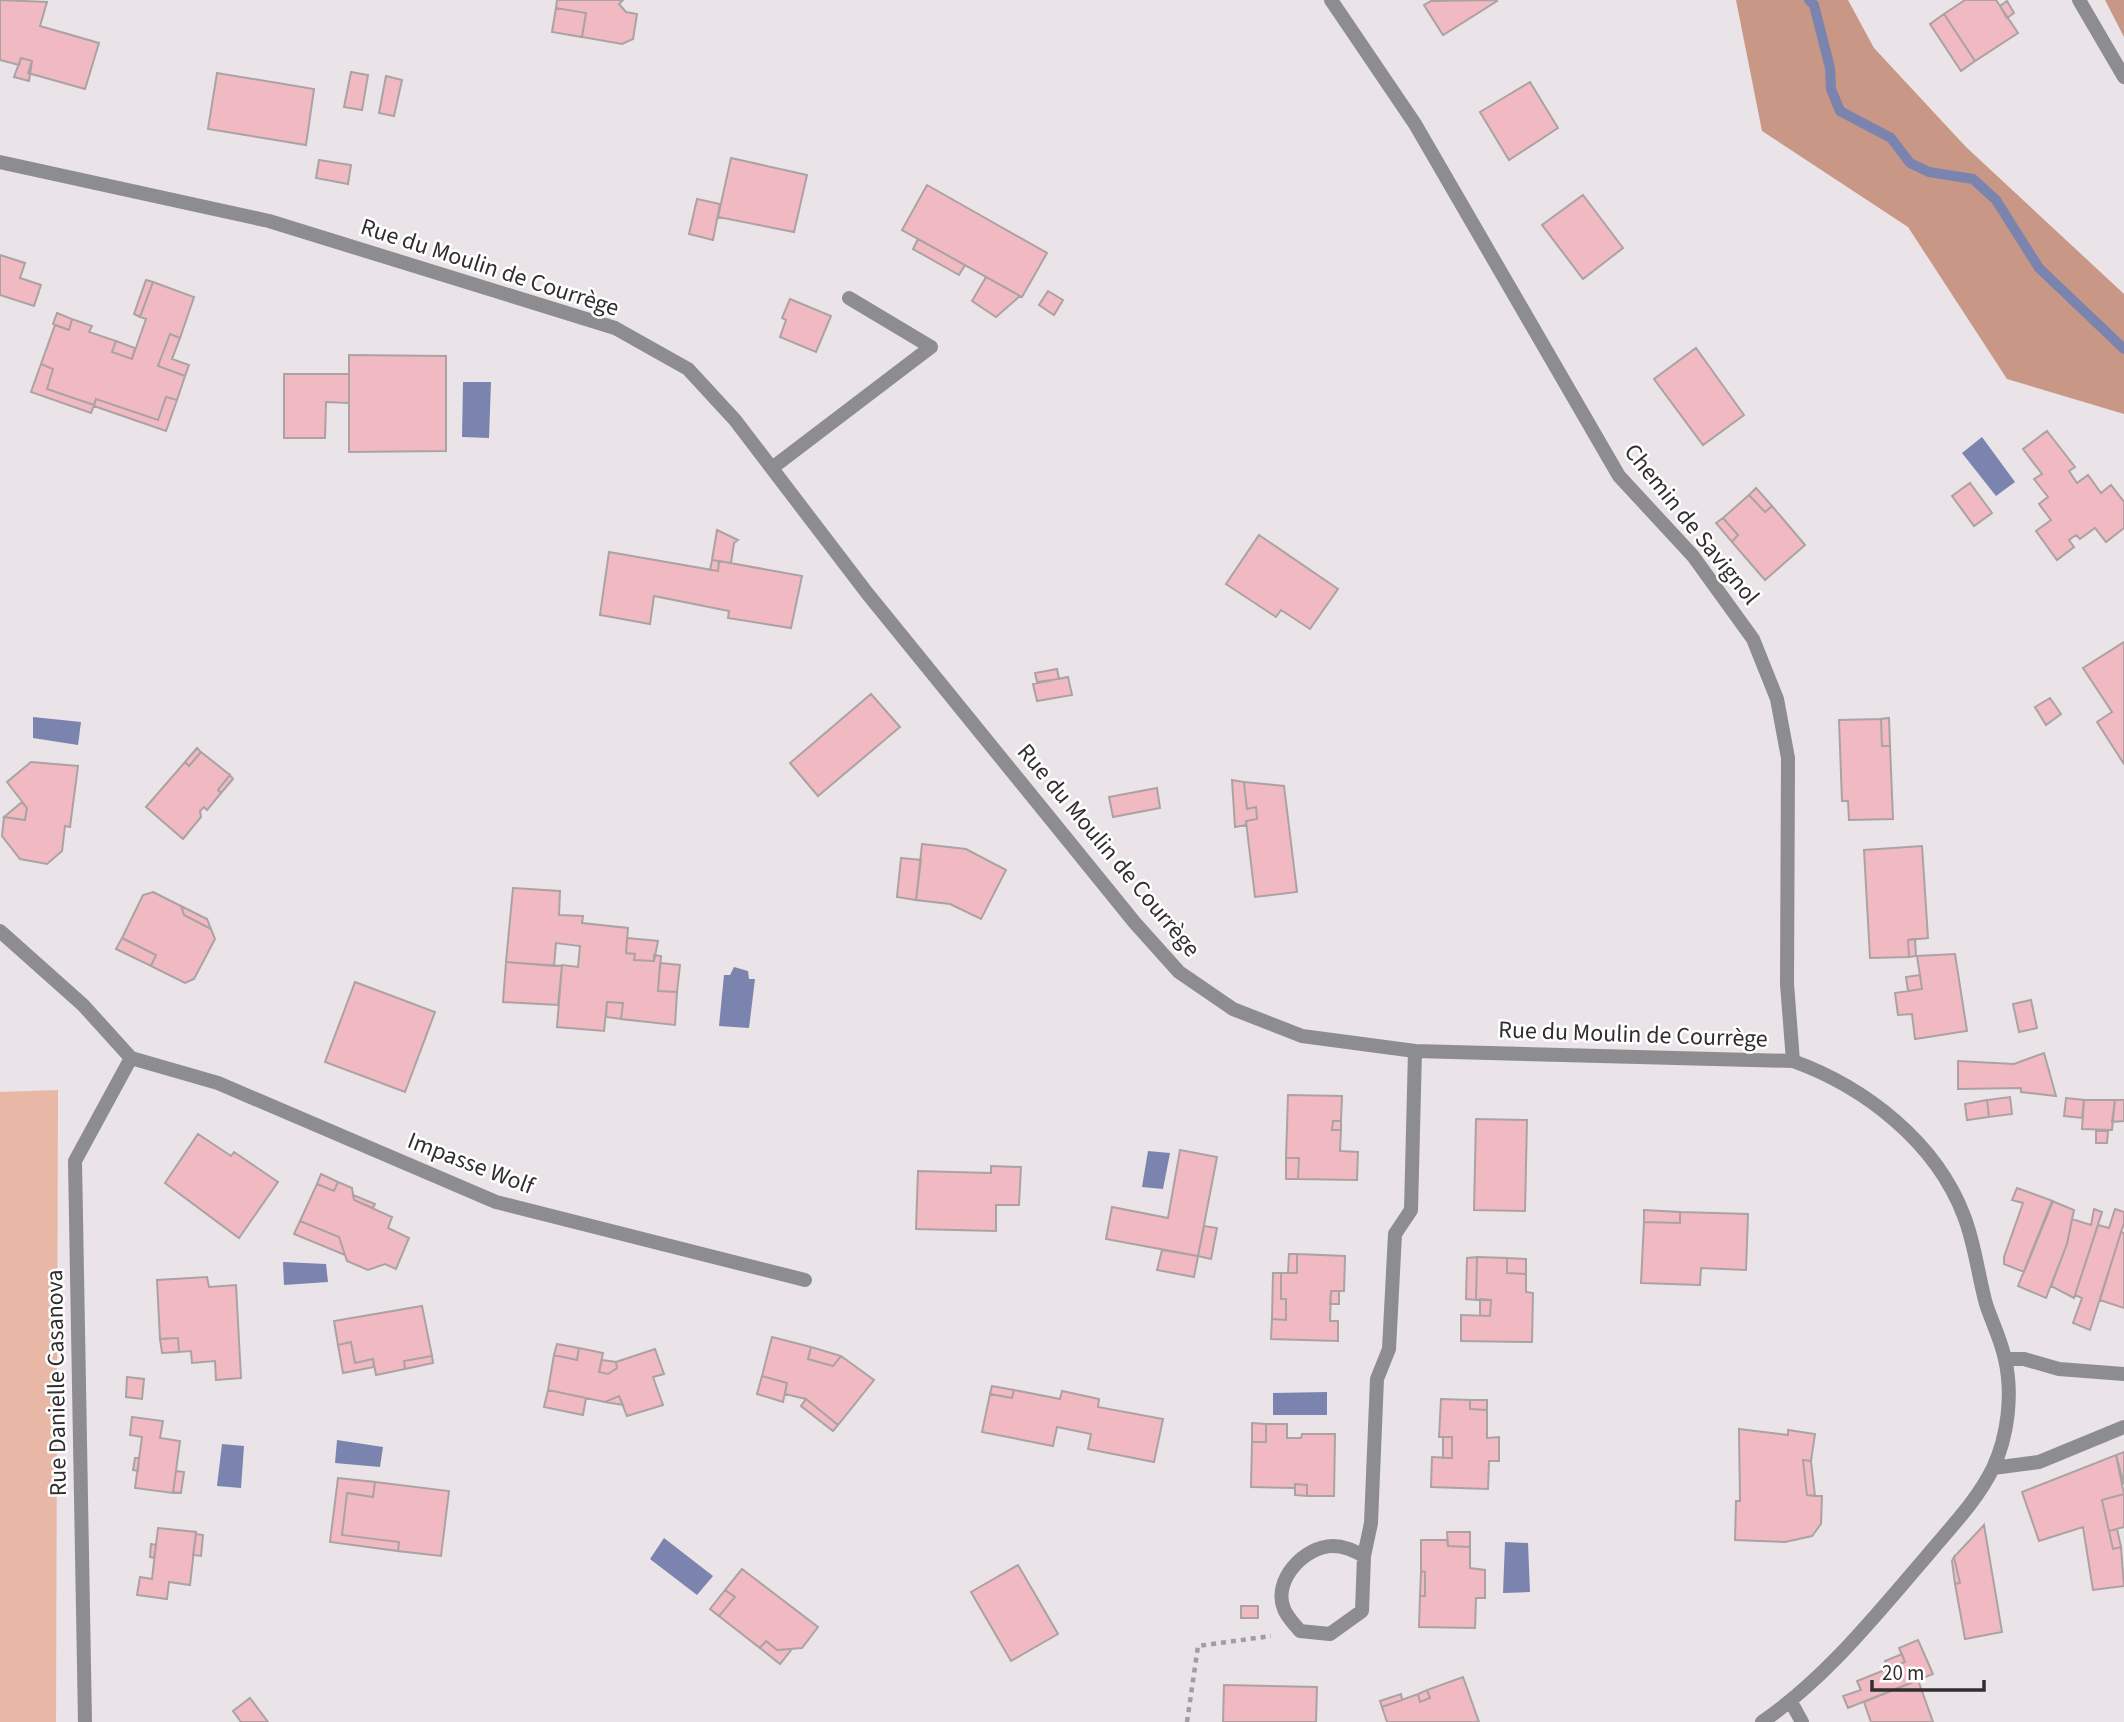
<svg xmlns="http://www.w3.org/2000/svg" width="2124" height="1722" viewBox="0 0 2124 1722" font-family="'Source Sans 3',sans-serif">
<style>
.green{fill:#e9b7a5}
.forest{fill:#c89786}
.water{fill:#7b84ae}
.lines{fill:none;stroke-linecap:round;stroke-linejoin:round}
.stream{stroke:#7b84ae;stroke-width:10}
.building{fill:#f1bac2;stroke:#aba2a3;stroke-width:2}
.path{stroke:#a29da0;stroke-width:4.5;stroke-dasharray:5 5;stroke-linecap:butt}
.minor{stroke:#8d8c8f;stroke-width:14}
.labels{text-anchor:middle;stroke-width:5;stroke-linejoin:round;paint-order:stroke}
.street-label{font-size:24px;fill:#312e30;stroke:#fff}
</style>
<rect width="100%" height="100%" fill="#eae3e7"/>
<path class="green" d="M58,1090L56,1722H0V1092Z"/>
<path class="forest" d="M1736,0H1848L1874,48L1966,147L2124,294V414L2007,379L1908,227L1762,131Z
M2105,0H2124V37Z"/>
<path class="water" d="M463,382H491L489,438L462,437Z
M1982,437L2015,482L1996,496L1962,453Z
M33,717L81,722L78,745L33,738Z
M734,967L748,971L749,979H755L749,1028L719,1026L724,975H730Z
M1148,1151L1170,1153L1163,1189L1142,1187Z
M283,1262L326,1264L328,1282L284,1285Z
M1327,1392V1415H1273V1393Z
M337,1440L383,1447L380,1467L335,1463Z
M222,1444L244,1446L241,1488L217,1486Z
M664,1538L713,1576L697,1595L650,1559Z
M1505,1542L1528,1543L1530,1592L1503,1593Z"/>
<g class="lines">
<path class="stream" d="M1809,0L1814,5L1830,68L1831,89L1840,111L1891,138L1910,163L1929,172L1973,179L1996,200L2039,268L2124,349"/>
</g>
<path class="building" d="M0,0L47,2L40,26L99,43L85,89L28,73L32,61L21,58L19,65L0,60Z
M557,0H623L619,4L626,12L637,14L633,39L622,44L582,37L586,13L556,8Z
M1965,0H1996L2018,33L1975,61L1944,14Z
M1431,1L1496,0L1497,1L1443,35L1424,5Z
M2007,1L2014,13L2007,18L2000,6Z
M556,8L586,13L582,37L552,32Z
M1944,14L1975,61L1961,71L1930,24Z
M21,58L32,61L29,81L14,77Z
M351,72L368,75L362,110L344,107Z
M217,73L314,89L306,145L208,129Z
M386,76L402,80L394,116L379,113Z
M1530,82L1558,128L1509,160L1480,112Z
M731,158L807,175L794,232L718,217Z
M319,160L351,165L348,184L316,178Z
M927,185L1047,253L1022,297L902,230Z
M1583,195L1623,248L1583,279L1542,225Z
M697,199L720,204L713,240L689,234Z
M918,239L965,265L959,275L913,249Z
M0,255L25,263L20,278L41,285L34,306L0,295Z
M986,277L1020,296L996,317L972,301Z
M146,280L153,282L140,317L134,314Z
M153,282L194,297L180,338L170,334L158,366L185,376L177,400L166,397L158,420L96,399L94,405L47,389L53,369L41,364L55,325L69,330L72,319L92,326L89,332L116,341L112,352L132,359L146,319L140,317Z
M1048,291L1063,300L1054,315L1039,305Z
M790,299L831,316L816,352L780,337L786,320L782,318Z
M57,313L72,319L69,330L53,324Z
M170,334L180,338L172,359L189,365L185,376L158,366Z
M116,341L135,348L132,359L112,352Z
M1696,348L1744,415L1703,445L1654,379Z
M349,355L446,356V451L349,452Z
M41,364L53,369L47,389L94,405L91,413L31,392Z
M284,374H349V403L326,402L325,438H284Z
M166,397L177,400L166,431L94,406L96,399L158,420Z
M2047,431L2075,467L2069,471L2077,483L2088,475L2101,493L2111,485L2124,502V528L2106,542L2095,528L2080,539L2076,535L2069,540L2074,547L2057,560L2036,531L2051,520L2039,504L2048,497L2034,479L2042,474L2023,449Z
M1970,483L1992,513L1974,526L1952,496Z
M1756,488L1772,506L1765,512L1749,495Z
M1749,495L1765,512L1772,506L1805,545L1765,580L1732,542L1738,535L1723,518Z
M1723,518L1738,535L1732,542L1716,523Z
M717,530L738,540L734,543L731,563L712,560Z
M1259,535L1338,589L1310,629L1281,610L1276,617L1226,584Z
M609,552L718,571L719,561L802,576L791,628L728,618L729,611L654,596L650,624L600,615Z
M712,560L719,561L718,571L710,570Z
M2124,642V764L2097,722L2112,712L2083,668Z
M1057,669L1059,679L1037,682L1035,673Z
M1068,677L1072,695L1037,701L1033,684Z
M871,694L900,727L818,796L790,763Z
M2050,698L2061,714L2046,725L2035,707Z
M1889,718L1890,746H1882L1881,719Z
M1881,719L1882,746H1890L1893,819L1849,820L1848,801H1842L1839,720Z
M197,748L201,752L189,766L185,762Z
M201,752L230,775L218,790L221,793L207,810L204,807L200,811L201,817L183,839L146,807L185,762L189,766Z
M31,762L78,766L70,827L65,826L62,851L47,864L20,859L2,836L4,817L25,820L27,808L7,782Z
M230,775L233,779L221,793L218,790Z
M1232,780L1244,782L1247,809L1256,807L1257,819L1246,821V825L1235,827Z
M1244,782L1284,786L1297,892L1255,897L1246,821L1257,819L1256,807L1247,809Z
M1157,788L1160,808L1113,817L1109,797Z
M22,802L27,808L25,820L4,817Z
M922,844L966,849L1006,870L981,919L950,904L916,900Z
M1922,846L1928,938L1908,940L1909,957L1870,958L1864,850Z
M901,858L921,860L916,900L897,897Z
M513,888L560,891L559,915L583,916L582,923L628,928L626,953L635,954L634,960L654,961V955L661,956L658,991L677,992L675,1025L621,1019L623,1003L607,1002L604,1031L557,1027L562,965L578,967L580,946L556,943L554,966L506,962Z
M153,892L181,906L184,915L211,929L215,939L194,979L185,983L151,966L156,955L122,938L143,895Z
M181,906L207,919L211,929L184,915Z
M122,938L156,955L151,966L116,949Z
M627,938L658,941L654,961L634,960L635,954L626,953Z
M1915,939L1916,956L1909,957L1908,940Z
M1955,954L1967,1031L1915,1039L1912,1014L1898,1015L1895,993L1922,989L1917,956Z
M506,962L562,966L558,1005L503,1002Z
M660,963L680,965L677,992L658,991Z
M1920,975L1922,989L1908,991L1906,977Z
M355,982L435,1012L405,1092L325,1062Z
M2031,1000L2037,1028L2019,1032L2013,1004Z
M607,1002L623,1003L621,1019L606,1017Z
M2044,1053L2056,1096L2021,1092V1088L1958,1089V1061L2014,1064Z
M1288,1095L1342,1096L1341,1121H1333L1332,1130H1341L1340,1151L1358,1152L1357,1180L1298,1179L1299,1158H1286Z
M2010,1097L2012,1114L1989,1117L1987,1100Z
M2066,1098L2084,1100L2082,1118L2064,1116Z
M1987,1100L1989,1117L1967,1120L1965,1104Z
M2084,1100H2115L2112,1130L2082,1129Z
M2115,1100H2124V1121L2112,1122Z
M1476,1119L1527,1120L1525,1211L1474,1210Z
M1333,1121H1341V1130H1332Z
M2096,1131H2108L2107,1143H2096Z
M198,1134L231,1156L234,1152L278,1182L239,1238L165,1183Z
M1180,1150L1217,1157L1198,1256L1106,1239L1112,1207L1168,1218Z
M1286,1158H1299L1298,1179H1286Z
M991,1166L1021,1167L1019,1205H996V1231L916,1229L918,1171L991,1173Z
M321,1174L338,1182L334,1191L317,1184Z
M338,1182L352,1188L354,1200L392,1217L388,1228L409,1238L396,1269L385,1264L368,1270L347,1261L339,1237L300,1221L317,1184L334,1191Z
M2017,1188L2053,1201L2024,1272L2004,1264V1257L2023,1203L2012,1200Z
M353,1195L375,1204L373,1208L354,1200Z
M2052,1201L2074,1210L2067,1244L2046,1298L2018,1286Z
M2094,1209L2102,1212L2074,1298L2051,1286L2067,1244L2072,1219L2091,1225Z
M2115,1209L2124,1212V1223L2090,1330L2073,1323L2082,1298L2075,1295L2098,1225L2109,1228Z
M1644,1210L1680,1212V1223L1644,1222Z
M1680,1212L1748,1214L1746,1270L1701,1268L1700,1285L1641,1283L1644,1222L1680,1223Z
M300,1221L339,1237L345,1255L294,1234Z
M1204,1226L1217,1228L1211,1259L1198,1256Z
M2121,1232L2124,1233V1308L2100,1300Z
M1162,1250L1198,1256L1194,1277L1157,1270Z
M1289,1254H1297V1273H1288Z
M1297,1254L1345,1256L1344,1291H1331L1330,1321H1338V1341L1271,1339L1272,1319L1286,1320V1299H1281V1273H1297Z
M1477,1257L1476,1300L1466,1299L1467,1258Z
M1477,1257L1507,1258V1273L1526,1274V1292L1533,1293L1532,1342L1461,1341V1315L1490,1316L1491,1300H1476Z
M1507,1258L1526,1259V1274L1507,1273Z
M1273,1273H1281V1299H1286V1320L1272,1319Z
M207,1277L209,1287L236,1285L241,1378L216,1380L215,1361L192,1363L191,1351L179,1352L178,1338L160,1339L157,1280Z
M1331,1291H1339V1304H1330Z
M1480,1299L1491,1300L1490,1316H1480Z
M422,1306L432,1356L404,1361L405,1369L376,1375L373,1359L355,1363L351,1342L338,1345L334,1321Z
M772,1337L811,1347L808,1359L833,1366L841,1356L874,1380L838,1425L806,1399L785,1394L787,1383L762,1376Z
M178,1338L179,1352L162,1353L160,1339Z
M351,1342L355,1363L373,1359L374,1367L343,1373L338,1345Z
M557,1344L579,1348L577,1360L554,1355Z
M811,1347L841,1356L833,1366L808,1359Z
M579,1348L603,1353L599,1372L608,1374L617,1368L616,1362L655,1349L664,1374L653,1377L663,1405L627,1416L619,1396L605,1402L548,1390L554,1355L577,1360Z
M432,1356L433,1363L405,1369L404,1361Z
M602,1360L616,1362L617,1368L608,1374L599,1372Z
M762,1376L787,1383L783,1402L757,1394Z
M127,1377L144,1379L142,1399L126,1397Z
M992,1386L1014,1390L1012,1398L990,1394Z
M548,1390L586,1398L583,1415L544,1407Z
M1014,1390L1060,1399L1062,1391L1099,1399L1098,1407L1163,1419L1154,1462L1088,1449L1091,1434L1057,1427L1053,1446L982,1432L990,1394L1012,1398Z
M619,1396L623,1405L605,1402Z
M806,1399L838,1425L833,1431L801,1406Z
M1441,1399L1470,1400V1409L1487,1410V1438L1499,1437V1461H1489L1488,1489L1431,1487L1432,1457L1452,1458V1437H1439Z
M1470,1400H1487V1410L1470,1409Z
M132,1417L163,1421L160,1438L180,1441L173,1493L135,1488L142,1437L130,1435Z
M1252,1423L1266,1424V1442H1252Z
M1266,1424H1287V1438H1301L1302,1434H1335L1334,1496H1307V1485L1295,1484V1488L1251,1487L1252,1442H1266Z
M1739,1429L1788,1435V1430L1815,1434L1811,1461L1803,1460L1807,1495L1822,1496L1821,1524L1812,1536L1785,1542L1735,1540L1736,1501H1740Z
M1443,1437H1452V1458H1443Z
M2124,1452V1484L2116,1455Z
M2116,1455L2124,1494L2102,1500L2113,1549L2121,1547L2124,1586L2093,1590L2083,1527L2039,1541L2022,1492Z
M135,1458H139L138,1471L133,1470Z
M1803,1460L1811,1461L1815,1496L1807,1495Z
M176,1471L184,1472L181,1493L173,1492Z
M338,1478L375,1482L373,1497L347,1493L342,1535L399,1542L398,1551L330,1542Z
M375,1482L449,1491L441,1556L398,1551L399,1542L342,1535L347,1493L373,1497Z
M1295,1484L1307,1485V1496L1295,1495Z
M2124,1494V1527L2109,1531L2102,1500Z
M1984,1525L2002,1632L1965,1639L1955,1584L1960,1583L1954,1557Z
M158,1528L196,1532L190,1585L169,1582L167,1599L137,1595L140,1577L152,1579Z
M2117,1529L2121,1547L2113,1549L2109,1531Z
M1447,1532H1470V1547L1448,1546Z
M196,1534L203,1535L201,1556L193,1555Z
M1421,1540H1447L1448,1546L1470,1547V1568L1485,1570V1598H1476L1475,1628L1419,1627L1420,1596H1425V1572L1421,1571Z
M151,1544L156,1545L154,1558L150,1557Z
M1954,1557L1960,1583L1955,1584L1952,1561Z
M1018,1565L1058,1634L1011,1661L971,1592Z
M742,1569L818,1627L802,1648L777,1650L766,1641L760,1648L719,1616L735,1597L725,1590Z
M1421,1571L1425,1572V1596H1420Z
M725,1590L735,1597L719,1616L710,1609Z
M1241,1606H1258V1618H1241Z
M1918,1640L1933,1674L1848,1708L1843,1696L1861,1690L1857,1681L1905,1662L1899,1648Z
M766,1641L777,1650L792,1649L780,1664L760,1648Z
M1902,1654L1905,1662L1889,1668L1885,1661Z
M1463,1677L1479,1722H1387L1382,1707L1418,1694L1420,1702L1430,1698L1427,1690Z
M1918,1680L1933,1722H1871L1864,1702Z
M1224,1685L1317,1687L1316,1722H1223Z
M1427,1690L1430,1698L1420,1702L1418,1694Z
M1401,1694L1402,1700L1382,1707L1380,1701Z
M250,1698L268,1722H241L233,1711Z"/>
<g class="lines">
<path class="path" d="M1187,1722L1198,1646L1271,1636"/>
<path class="minor" d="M1331,0L1415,124L1619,476L1693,556L1753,639L1777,699L1788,758L1787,984L1793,1061
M2079,0L2124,77
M0,162L269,221L615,328L688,369L735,420L867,593L1135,923L1179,972L1233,1009L1302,1036L1415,1051L1793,1061C1865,1087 1936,1142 1964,1216C1975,1244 1978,1275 1986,1304C1992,1322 2001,1340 2005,1359C2013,1394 2008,1436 1993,1468C1977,1501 1949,1529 1926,1557C1875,1616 1826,1678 1762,1722
M772,468L931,347L849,298
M0,931L83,1005L131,1058
M131,1058L218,1083L496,1202L805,1280
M2005,1359H2024L2059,1369L2124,1374
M1993,1468L2039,1462L2124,1427
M1364,1556C1354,1551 1345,1546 1333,1546C1305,1546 1272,1580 1284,1609C1287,1617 1295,1625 1300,1631L1330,1634L1362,1611L1364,1556L1371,1523L1377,1379L1389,1349L1395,1234L1411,1210L1415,1051
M1791,1702L1802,1722
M85,1722L75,1161L131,1058"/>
</g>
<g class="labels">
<g class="street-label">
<text transform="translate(490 267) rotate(18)" y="8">Rue du Moulin de Courrège</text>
<text transform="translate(1692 524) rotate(51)" y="8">Chemin de Savignol</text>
<text transform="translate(1109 850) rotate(50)" y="8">Rue du Moulin de Courrège</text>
<text transform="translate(1633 1034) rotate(2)" y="8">Rue du Moulin de Courrège</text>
<text transform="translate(471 1163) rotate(21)" y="8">Impasse Wolf</text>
<text transform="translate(56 1383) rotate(-91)" y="8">Rue Danielle Casanova</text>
</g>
</g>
<path d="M1872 1680v10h112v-10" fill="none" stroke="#312e30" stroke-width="3.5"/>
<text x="1882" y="1680" font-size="21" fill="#312e30" stroke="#ffffff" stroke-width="5" paint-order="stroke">20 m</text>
</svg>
